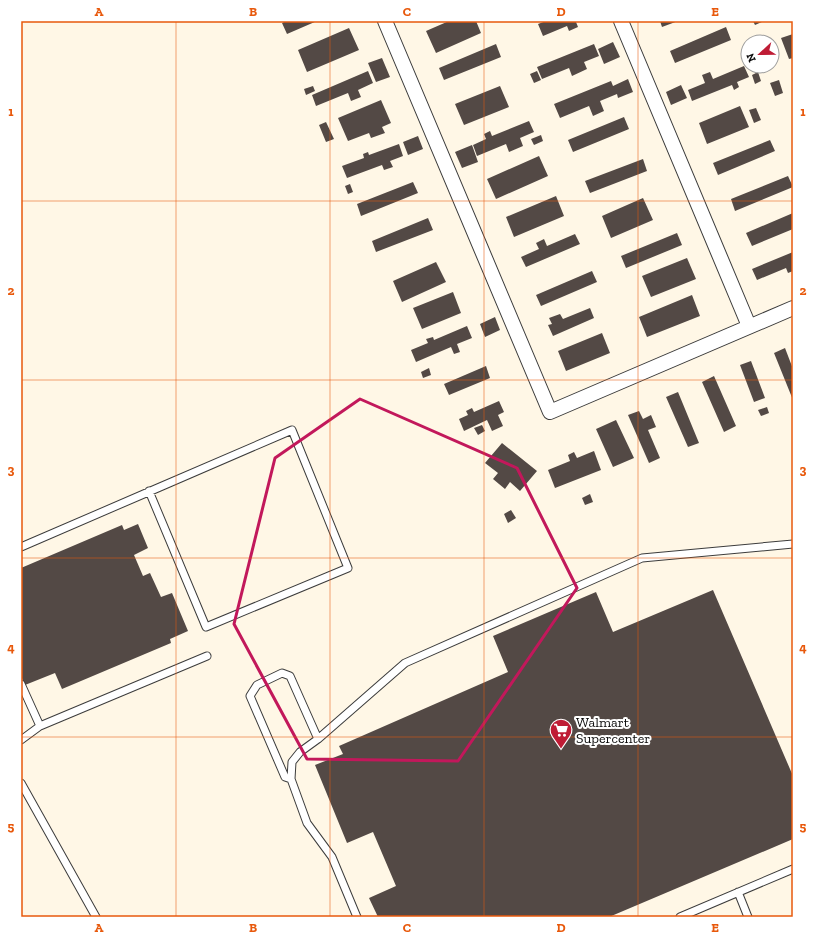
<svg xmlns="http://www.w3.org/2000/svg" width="814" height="938" viewBox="0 0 814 938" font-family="'Zilla Slab',serif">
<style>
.building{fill:#534945}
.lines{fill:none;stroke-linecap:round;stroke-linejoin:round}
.service-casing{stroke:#3c3c3c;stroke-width:9}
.minor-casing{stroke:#3c3c3c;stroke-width:16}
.service{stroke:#fff;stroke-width:7}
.minor{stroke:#fff;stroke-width:14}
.marked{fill:none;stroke:#c2185b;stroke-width:3;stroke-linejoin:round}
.grid{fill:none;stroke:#e8590c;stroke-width:1;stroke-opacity:0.55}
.labels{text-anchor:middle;stroke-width:4;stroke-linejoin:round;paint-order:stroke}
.poi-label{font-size:14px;fill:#090909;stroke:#fff;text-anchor:start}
.neatline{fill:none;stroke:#e8590c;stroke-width:1.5}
.grid-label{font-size:13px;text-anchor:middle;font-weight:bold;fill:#e8590c}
</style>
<rect width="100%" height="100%" fill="#fff7e6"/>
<path class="building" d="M286,21H317L287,34L282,23Z
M449,21H476L481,33L436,53L426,31Z
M546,21H579L576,22L578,27L569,31L567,26L543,36L538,24Z
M660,21H678L662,27Z
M753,21H764L755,25Z
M726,27L731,40L675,63L670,51Z
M349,28L359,50L307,72L298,50Z
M793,34V58L789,59L781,38Z
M613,42L620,57L604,64L598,49Z
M496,44L501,57L444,80L439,68Z
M594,44L599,56L584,62L587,69L572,76L569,68L542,79L537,67Z
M382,58L390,77L376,82L368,63Z
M744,66L749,77L737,82L739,87L734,90L732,85L692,101L688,90L705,83L702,75L710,72L713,79Z
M368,71L373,83L358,90L361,97L351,101L348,93L316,106L312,95Z
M537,71L541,80L534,83L530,74Z
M758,72L761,81L755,84L752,75Z
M628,79L633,92L618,98L617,94L600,101L604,111L593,116L589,106L560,118L554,104L611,81L613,86Z
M779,80L783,93L775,96L770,83Z
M681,85L687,98L671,105L666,92Z
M313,86L315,91L306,95L304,89Z
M500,86L509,107L464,125L455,104Z
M381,100L391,123L382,127L385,133L371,138L369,133L348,141L338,118Z
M740,106L749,127L707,144L699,123Z
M756,108L761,120L754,123L749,110Z
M624,117L629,129L573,152L568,140Z
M529,121L534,132L520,138L523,146L509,152L506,144L477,156L473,145L486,139L484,134L490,131L492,136Z
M326,122L334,139L326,142L319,125Z
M541,135L543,141L534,145L531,139Z
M418,136L423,149L408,155L403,142Z
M770,140L775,151L718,175L713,163Z
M399,144L403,156L390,161L393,167L384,170L382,165L347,178L342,166L364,158L363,154L368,152L369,155Z
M472,145L478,162L462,168L455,152Z
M539,156L548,176L496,199L487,179Z
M643,159L647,171L590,193L585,181Z
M788,176L793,187L735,211L731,199Z
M413,182L418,193L361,216L357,204Z
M350,184L353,192L348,194L345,186Z
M556,196L564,216L514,237L506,217Z
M643,198L653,220L611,238L602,216Z
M793,213V229L752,246L746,233Z
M428,218L433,230L376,252L372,241Z
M677,233L682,245L626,268L621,256Z
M575,234L580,244L526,267L521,257L539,249L536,243L544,239L547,246Z
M793,252V271L788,273L786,268L757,280L752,269Z
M687,258L696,279L651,297L642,276Z
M436,262L446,282L402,302L393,281Z
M592,271L597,282L541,306L536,295Z
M453,292L461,313L422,329L413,308Z
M692,295L700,316L647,337L639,317Z
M590,308L594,318L553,336L548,325L552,324L549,318L560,314L563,319Z
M495,317L500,330L485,337L480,324Z
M467,326L472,338L457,344L460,352L454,354L451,347L416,362L411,350L428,343L426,339L433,337L434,340Z
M602,333L610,353L566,371L558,351Z
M785,348L793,369V400L774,353Z
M751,361L765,398L754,402L740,365Z
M486,366L490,378L449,395L444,384Z
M429,368L431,375L423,378L421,372Z
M714,376L736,426L724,432L702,382Z
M678,392L699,443L688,447L666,397Z
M499,401L504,412L498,415L503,426L492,431L487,420L464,431L459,419L468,415L466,411L472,408L474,412Z
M767,407L769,413L761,416L758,410Z
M639,411L643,419L651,415L656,427L648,430L660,458L649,463L628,415Z
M616,420L634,458L613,467L596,429Z
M482,425L485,431L478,435L474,428Z
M502,443L537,471L520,491L510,482L505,489L493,479L498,473L485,463Z
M594,451L601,470L555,488L548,470L570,461L568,455L574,452L577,458Z
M590,494L593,502L585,505L582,498Z
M511,510L516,518L508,523L504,514Z
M138,524L148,548L134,555L143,576L150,573L161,597L172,593L188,631L170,639L171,643L62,689L55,673L25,685L21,676V568L122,525L124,530Z
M713,590L793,776V839L609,917H378L369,898L396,886L373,832L347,843L315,765L343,754L339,746L508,672L493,636L596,592L613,632Z"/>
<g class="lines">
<g class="service-casing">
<path id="service" d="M21,547C111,508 202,469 292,430L348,568L206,627L149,491
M21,684L40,726
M21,740L40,726L207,656
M291,779L292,762L300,752L318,739
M21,783L96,917
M738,892L748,917
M357,917L332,857L307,823L291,779L285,777L250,696L257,685L282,673L290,676L318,739L405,663L642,558L793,544
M680,917L793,869"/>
</g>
<g class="minor-casing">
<path id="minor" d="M385,21L550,412L793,308
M621,21L749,326"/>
</g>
<use href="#service" class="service"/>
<use href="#minor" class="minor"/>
</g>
<path class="marked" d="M360,399L517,468L577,588L458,761L307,759L234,624L275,458Z"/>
<path class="grid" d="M176,21V917M330,21V917M484,21V917M638,21V917M21,201H793M21,380H793M21,558H793M21,737H793"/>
<defs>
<g id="supermarket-pin" transform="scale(1.15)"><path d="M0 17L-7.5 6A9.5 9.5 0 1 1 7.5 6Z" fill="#bf1c35" stroke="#fff"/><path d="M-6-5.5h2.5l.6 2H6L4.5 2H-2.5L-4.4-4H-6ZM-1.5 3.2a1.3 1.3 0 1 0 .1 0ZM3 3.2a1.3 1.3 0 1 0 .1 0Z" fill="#fff"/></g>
</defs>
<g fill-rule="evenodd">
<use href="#supermarket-pin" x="561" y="730"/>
</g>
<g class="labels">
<g class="poi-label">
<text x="576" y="727">Walmart<tspan x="576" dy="16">Supercenter</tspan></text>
</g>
</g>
<rect width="814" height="938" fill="none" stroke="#ffffff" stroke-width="44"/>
<g transform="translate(760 54) rotate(248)"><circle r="19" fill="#ffffff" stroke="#9d9d9d"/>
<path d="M0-3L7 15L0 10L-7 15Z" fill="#bf1c35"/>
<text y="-6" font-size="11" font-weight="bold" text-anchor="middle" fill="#090909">N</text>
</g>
<rect x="22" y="22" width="770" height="894" class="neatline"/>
<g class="grid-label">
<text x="99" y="16">A</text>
<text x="253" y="16">B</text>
<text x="407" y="16">C</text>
<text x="561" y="16">D</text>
<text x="715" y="16">E</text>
<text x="11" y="116">1</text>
<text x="803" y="116">1</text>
<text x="11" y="295">2</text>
<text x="803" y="295">2</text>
<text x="11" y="474">3</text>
<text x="803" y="474">3</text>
<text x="11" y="652">4</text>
<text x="803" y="652">4</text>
<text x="11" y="831">5</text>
<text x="803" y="831">5</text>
<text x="99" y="932">A</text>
<text x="253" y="932">B</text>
<text x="407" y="932">C</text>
<text x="561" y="932">D</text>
<text x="715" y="932">E</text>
</g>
</svg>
